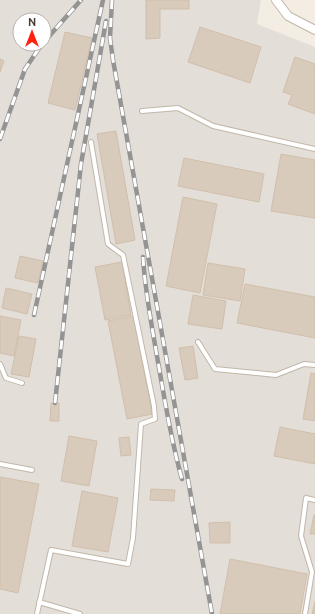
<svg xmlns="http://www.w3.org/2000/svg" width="315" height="614" viewBox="0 0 315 614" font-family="Ubuntu,sans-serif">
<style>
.industrial{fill:#e4ded9;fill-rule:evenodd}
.building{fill:#d8cbbb;stroke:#d0bfab}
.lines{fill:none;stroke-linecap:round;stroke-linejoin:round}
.service-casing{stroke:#c1b7a9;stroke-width:6}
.minor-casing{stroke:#c1b7a9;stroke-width:10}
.service{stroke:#fff;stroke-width:4}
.minor{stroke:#fff;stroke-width:8}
.rail-casing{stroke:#949494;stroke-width:4.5}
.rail{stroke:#fff;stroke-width:3;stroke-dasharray:9;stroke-linecap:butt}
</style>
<rect width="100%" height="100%" fill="#f3ede3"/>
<path class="industrial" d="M0,0H261L257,24L315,47V614H0ZM20,20H44V44H20Z"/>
<path class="building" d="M146,0H189V9H160V38L146,39Z
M200,27L261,47L250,83L188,62Z
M65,32L92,38L75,110L48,103Z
M295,57L315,64V114L288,104L292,95L283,92Z
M0,59L4,61L0,72Z
M116,131L135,240L116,244L97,134Z
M281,154L315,160V218L271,211Z
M184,158L264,174L259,202L178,186Z
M183,197L217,204L200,293L166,286Z
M20,256L43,261L38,283L15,278Z
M122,262L131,315L105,320L95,267Z
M208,263L245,269L240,301L203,295Z
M245,284L315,297V338L237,323Z
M6,288L32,294L27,314L2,308Z
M193,295L226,301L222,329L188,324Z
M0,316L21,320L14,356L0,353Z
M134,316L152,414L127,419L108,321Z
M19,336L36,339L29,377L11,374Z
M193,346L198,378L185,380L179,348Z
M311,373L315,374V421L303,419Z
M51,403H59V421H50Z
M280,427L315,434V464L274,456Z
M69,436L97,441L89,486L61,481Z
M129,437L131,455L121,456L119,438Z
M0,477L39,484L18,593L0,589Z
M151,489L175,490L174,501L150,500Z
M82,491L118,498L108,552L72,546Z
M314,515H315V534H310Z
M230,522V543H210L209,523Z
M230,559L307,574L300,614H220Z
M315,601V614H312Z"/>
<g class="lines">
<g class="service-casing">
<path id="service" d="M142,111L178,108L213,126L315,149
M198,342L215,369L276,375L304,364L315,365
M0,364L6,378L22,383
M0,464L32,470
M39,602L80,614
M37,614L51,550L128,564L133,538L141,424L155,419L154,406L123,255L108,244L91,142
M305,614L312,572L301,536L306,498L315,500"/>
</g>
<g class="minor-casing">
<path id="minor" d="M276,0L288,16L315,30"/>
</g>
<use href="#service" class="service"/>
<use href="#minor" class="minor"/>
<g class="rail-casing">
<path id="rail" d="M112,0L110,38L113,60L212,614
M44,42L81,0
M0,139L25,69L42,44
M143,257C145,292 152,327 158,362C165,401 171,441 182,479
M34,315L103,0
M55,403L81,164L106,21"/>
</g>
<use href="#rail" class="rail"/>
</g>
<g transform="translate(32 32)"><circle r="19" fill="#ffffff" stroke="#b5b1ad"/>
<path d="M0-3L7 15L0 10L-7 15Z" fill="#ff220e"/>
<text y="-6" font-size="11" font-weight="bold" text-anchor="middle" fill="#453d33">N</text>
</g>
</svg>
